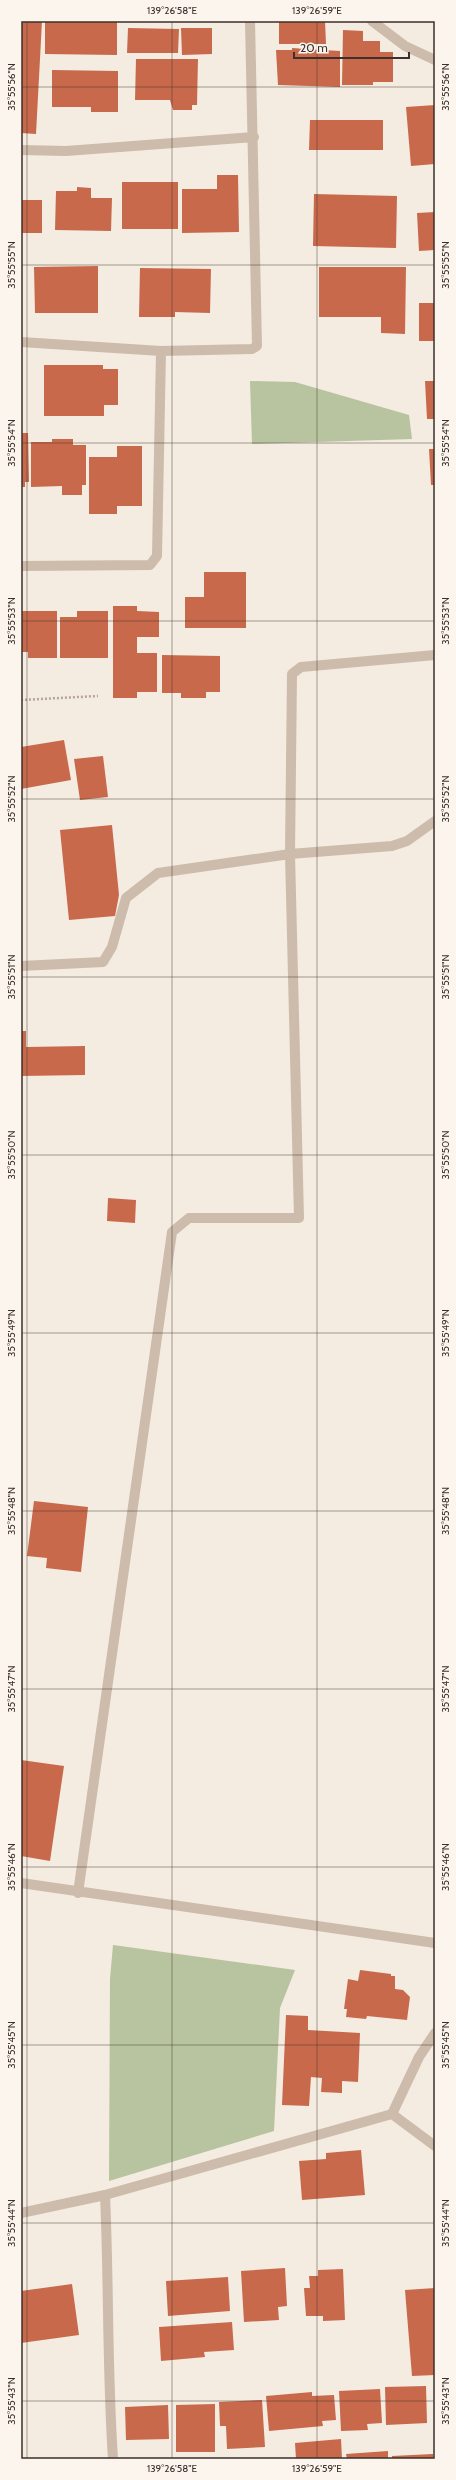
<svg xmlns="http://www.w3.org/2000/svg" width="456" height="2480" viewBox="0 0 456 2480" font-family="Cabin,sans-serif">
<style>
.green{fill:#b8c4a0}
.building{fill:#c8694b}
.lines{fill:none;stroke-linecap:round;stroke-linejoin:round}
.path{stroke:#b9a596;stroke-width:2.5;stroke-dasharray:2 2;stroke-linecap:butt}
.minor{stroke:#cdbbac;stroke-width:10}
.ticks{fill:none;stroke:#3b302b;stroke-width:1;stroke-opacity:0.45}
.neatline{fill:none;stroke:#3b302b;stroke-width:1.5}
.ticks-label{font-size:10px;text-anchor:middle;fill:#3b302b}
</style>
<rect width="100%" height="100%" fill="#f4ebe1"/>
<path class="green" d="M250,381L295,382L409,415L412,439L252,444Z
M113,1945L295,1970L280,2008L274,2131L109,2181L110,1979Z"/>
<path class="building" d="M21,21H42L36,134L21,133Z
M45,21H117V55L45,54Z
M279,21H325L326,44H279Z
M128,28L179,29L178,53H127Z
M181,28H212V54L182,55Z
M343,30L363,31V41H380V52H393V82H373V85H342Z
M292,48L340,51V87L278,85L276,50H292Z
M136,59H198L197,105H192V110H173L170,100H135Z
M52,70L118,71V112H91V107H52Z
M435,105V164L411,166L406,107Z
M310,120H383V150H309Z
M217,175H238L239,232L182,233V189H217Z
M122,182H178V229H122Z
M77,187L91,188V198H112L111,231L55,230L56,191H77Z
M314,194L397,196L396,248L313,246Z
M21,200H42V233H21Z
M435,212V250L419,251L417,213Z
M98,266V313H35L34,267Z
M319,267H406L405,334L381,333V317H319Z
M140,268L211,269L210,313L175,312V317H139Z
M419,303H435V341H419Z
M44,365H103V369H118V405H104V416H44Z
M425,381H435V419H427Z
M21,433H28L29,482H25V487H21Z
M52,439H73V445H86V485H82V495H62V486L31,487V442H52Z
M117,446H142V506H117V514H89V457H117Z
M429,449H435V485H431Z
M204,572H246V628H185V597H204Z
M113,606H137V611L159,612V637H137V653H157V692H137V698H113Z
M21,611H57V658H28V652H21Z
M77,611H108V658H60V617H77Z
M162,655L220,656V692H206V698H181V693H162Z
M64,740L71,780L21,789V747Z
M103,756L108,797L80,800L74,759Z
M112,825L119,895L115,916L69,920L60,830Z
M21,1031H26V1047L85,1046V1075L21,1076Z
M108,1198L136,1200L135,1223L107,1221Z
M34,1501L88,1507L81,1572L46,1568L47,1558L27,1556Z
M21,1760L64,1766L50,1861L21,1856Z
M360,1970L391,1974V1976H395V1989L403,1990L410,1997L407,2020L367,2016L366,2019L346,2017L347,2009H344L348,1979L358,1981Z
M286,2015L308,2016V2030L360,2033L358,2082L342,2081V2093L321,2092L322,2078L311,2077L309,2106L282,2105Z
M361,2150L365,2195L302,2200L299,2161L326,2159V2153Z
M285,2268L287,2306L278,2307L279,2320L244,2322L241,2271Z
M343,2269L345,2320L323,2321V2316H306L304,2288H310L309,2276H318V2270Z
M228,2277L230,2311L168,2316L166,2281Z
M72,2284L79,2335L21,2343V2291Z
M435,2288V2375L412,2376L405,2290Z
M232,2322L234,2350L204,2352L205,2357L161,2361L159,2327Z
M426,2386L427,2423L386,2425L385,2387Z
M380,2389L382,2423L367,2424L368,2430L341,2431L339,2391Z
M312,2392V2396L334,2395L336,2420L322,2421L323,2426L269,2431L266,2396Z
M262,2400L265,2447L227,2449L226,2426H220L219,2402Z
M215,2404V2452H176V2405Z
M168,2405L169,2439L126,2440L125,2407Z
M341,2439L342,2459H296L295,2443Z
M388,2451V2459H347L346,2454Z
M433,2454L434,2459H392V2456Z"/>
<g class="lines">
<path class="path" d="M21,700L98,696"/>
<path class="minor" d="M372,21L405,46L435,60
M21,150L66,151L254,137
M21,342L161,351L252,349L257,346L250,21
M21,566L150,565L157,556L161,351
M21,966L103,962L112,947L126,898L158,873L290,854L392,846L407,841L435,821
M21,1883L435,1943
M78,1893L172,1232L189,1218H299L290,854L292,674L301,667L435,655
M392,2114L435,2146
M105,2195C109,2283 107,2371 113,2459
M21,2213L105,2195L392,2114L419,2057L435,2033"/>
</g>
<path class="ticks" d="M27,21V2459M172,21V2459M317,21V2459M21,87H435M21,265H435M21,443H435M21,621H435M21,799H435M21,977H435M21,1155H435M21,1333H435M21,1511H435M21,1689H435M21,1867H435M21,2045H435M21,2223H435M21,2401H435"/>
<rect width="456" height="2480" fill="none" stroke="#fbf5ee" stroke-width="44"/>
<path d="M294 52v6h115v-6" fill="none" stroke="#3b302b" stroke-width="2"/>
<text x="300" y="52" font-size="12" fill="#3b302b" stroke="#fbf5ee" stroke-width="3" paint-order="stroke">20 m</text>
<rect x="22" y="22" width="412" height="2436" class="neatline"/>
<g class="ticks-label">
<text x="172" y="14">139°26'58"E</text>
<text x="317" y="14">139°26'59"E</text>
<text transform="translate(11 87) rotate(-90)" y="4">35°55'56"N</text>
<text transform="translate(445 87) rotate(-90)" y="4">35°55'56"N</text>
<text transform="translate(11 265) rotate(-90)" y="4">35°55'55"N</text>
<text transform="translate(445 265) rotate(-90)" y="4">35°55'55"N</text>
<text transform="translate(11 443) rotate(-90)" y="4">35°55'54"N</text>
<text transform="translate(445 443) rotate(-90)" y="4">35°55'54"N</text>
<text transform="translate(11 621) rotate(-90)" y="4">35°55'53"N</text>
<text transform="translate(445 621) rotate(-90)" y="4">35°55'53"N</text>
<text transform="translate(11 799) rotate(-90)" y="4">35°55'52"N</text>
<text transform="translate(445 799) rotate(-90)" y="4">35°55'52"N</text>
<text transform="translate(11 977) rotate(-90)" y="4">35°55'51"N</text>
<text transform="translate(445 977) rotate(-90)" y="4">35°55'51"N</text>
<text transform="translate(11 1155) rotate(-90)" y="4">35°55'50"N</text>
<text transform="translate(445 1155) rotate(-90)" y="4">35°55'50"N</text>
<text transform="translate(11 1333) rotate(-90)" y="4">35°55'49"N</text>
<text transform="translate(445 1333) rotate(-90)" y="4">35°55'49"N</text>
<text transform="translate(11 1511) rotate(-90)" y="4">35°55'48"N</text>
<text transform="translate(445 1511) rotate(-90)" y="4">35°55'48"N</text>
<text transform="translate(11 1689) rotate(-90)" y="4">35°55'47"N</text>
<text transform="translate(445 1689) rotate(-90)" y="4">35°55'47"N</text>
<text transform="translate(11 1867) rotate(-90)" y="4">35°55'46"N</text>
<text transform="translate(445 1867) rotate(-90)" y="4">35°55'46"N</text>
<text transform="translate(11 2045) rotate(-90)" y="4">35°55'45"N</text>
<text transform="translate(445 2045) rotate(-90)" y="4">35°55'45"N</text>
<text transform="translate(11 2223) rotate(-90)" y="4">35°55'44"N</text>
<text transform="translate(445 2223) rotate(-90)" y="4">35°55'44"N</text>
<text transform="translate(11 2401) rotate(-90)" y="4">35°55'43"N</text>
<text transform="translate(445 2401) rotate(-90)" y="4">35°55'43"N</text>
<text x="172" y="2472">139°26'58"E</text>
<text x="317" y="2472">139°26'59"E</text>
</g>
</svg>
